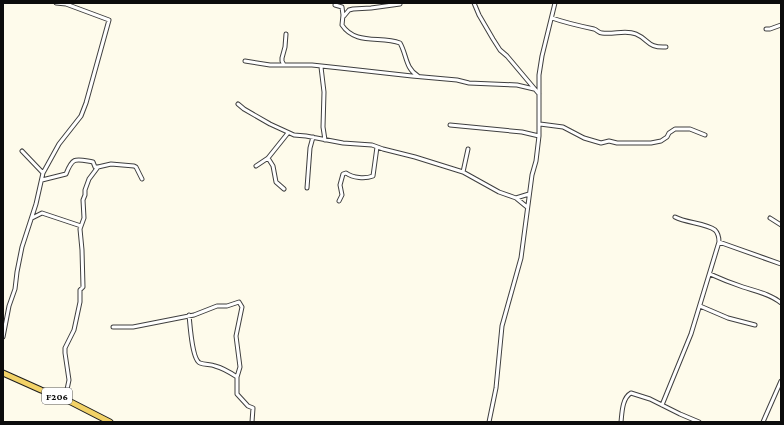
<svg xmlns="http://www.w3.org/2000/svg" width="784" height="425" viewBox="0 0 784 425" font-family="'Crimson Pro',serif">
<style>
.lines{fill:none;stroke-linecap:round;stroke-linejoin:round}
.street-casing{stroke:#3f3f3f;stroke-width:5}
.primary-casing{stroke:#1d1d1d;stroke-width:7}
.street{stroke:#fff;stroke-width:3}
.primary{stroke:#f2d267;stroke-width:5}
.labels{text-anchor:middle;stroke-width:4;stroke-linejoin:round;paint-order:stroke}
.shield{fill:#fff;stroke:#555;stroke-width:1}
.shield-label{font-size:10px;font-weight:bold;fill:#0c0c0c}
</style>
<rect width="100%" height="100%" fill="#fefbeb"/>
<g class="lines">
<g class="street-casing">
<path id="street" d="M474,3L479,15L493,39L500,50L507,56L539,94
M335,5L342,7L343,15L342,25C355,45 380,36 400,43C407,55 405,68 418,76
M344,16L349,10L353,9L371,8L400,4
M552,18C566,23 580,26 594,29C597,30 599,33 602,33C614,35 625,29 636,34C650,40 647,48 666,47
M766,29H770L781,25
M245,61L270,65H312L340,68L412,76L457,80L469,83L517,85L534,89
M284,65L282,61V58L285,47L286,34
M321,67L324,92L323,127L325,140
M238,104L244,109L270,124L294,135L306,136L343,143L372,145L383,149L415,157L463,172L499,192L516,198L527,207
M540,124L563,127L584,138L601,143L609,141L617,143H651L661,141L667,137L669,133L675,129H690L705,135
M450,125L522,132L539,136
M22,151L43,173
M268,158L273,166L276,182L284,189
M256,166L268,158L288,133
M463,172L468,149
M42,180L66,174C73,156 76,159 93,162L95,167H98L111,164L134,166L136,167L142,179
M307,188L310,148L313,137
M516,198L529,194
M339,201L342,195L340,185L343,174L346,173C353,178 365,179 373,176L377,147
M32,218L42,213L81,226
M770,218L781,225
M719,242L781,264
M710,274C721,279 731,283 743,287C755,291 771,294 781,303
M700,306L728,318L755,325
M189,315C190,324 192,360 200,363C205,365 211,364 215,366C223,368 231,373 237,377V394L248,406L253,408L252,422
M113,327H133L194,315L217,306H227L239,302L242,307L236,336L240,367L237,377
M3,337L9,306L15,289L17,272L22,247L36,204L43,173L59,144L81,116L86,103L109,20L66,4L56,3
M65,399L69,380L65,353V348L74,330L80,302V290L83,287L82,250L80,229L84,218L83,200L85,195V190L89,179L98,167
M662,405L691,334L719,242C719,238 719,234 715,230C706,223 686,223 675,217
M489,422L496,388L502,326L521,258L532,175L536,161L539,136V75L542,56L555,3
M621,422C622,413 622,398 631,393L650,399L680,414L699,422
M763,422L781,381"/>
</g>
<g class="primary-casing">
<path id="primary" d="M3,373L41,390L65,399L110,422"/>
</g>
<use href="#street" class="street"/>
<use href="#primary" class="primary"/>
</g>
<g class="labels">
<rect class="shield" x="42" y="388" width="30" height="16" rx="3"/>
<g class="shield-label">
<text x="57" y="400">F206</text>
</g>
</g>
<rect width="784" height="425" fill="none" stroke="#0c0c0c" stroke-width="8"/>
</svg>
